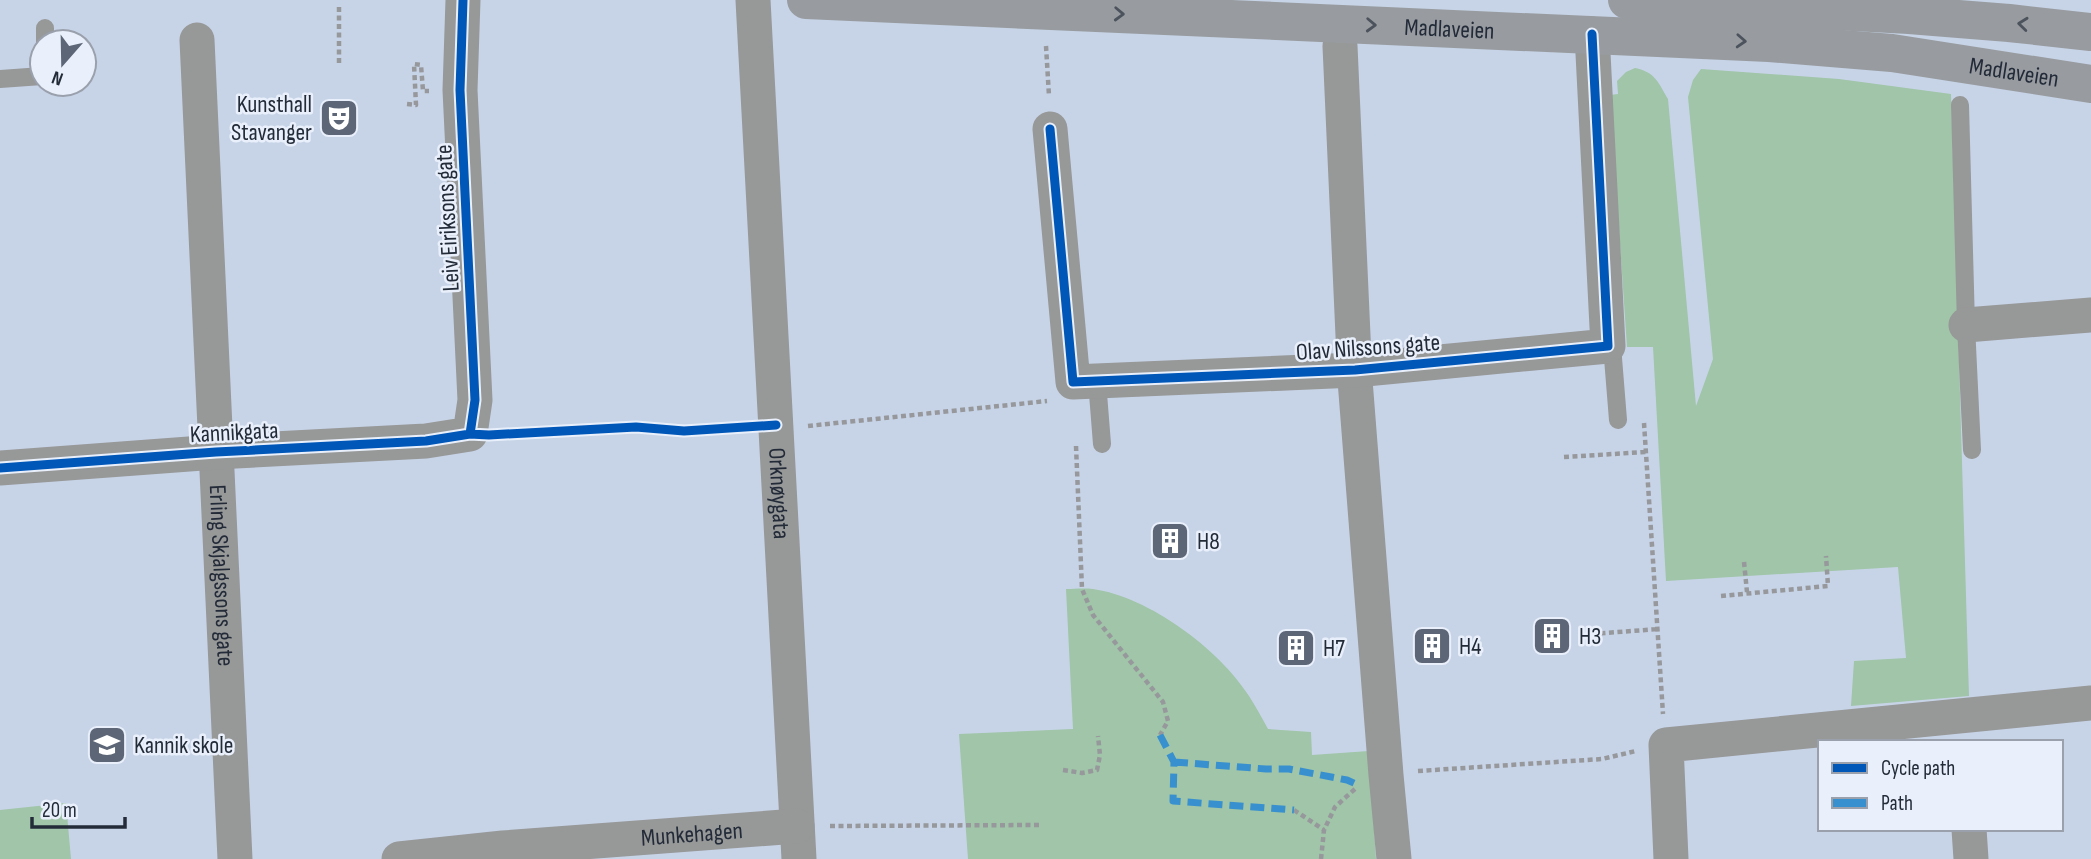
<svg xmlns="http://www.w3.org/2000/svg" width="2091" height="859" viewBox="0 0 2091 859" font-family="'Sofia Sans Condensed',sans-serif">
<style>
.green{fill:#a0c5a8}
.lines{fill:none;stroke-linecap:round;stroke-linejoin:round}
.path{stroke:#97989c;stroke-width:4.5;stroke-dasharray:5 3.5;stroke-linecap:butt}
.lane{stroke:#979898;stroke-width:18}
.street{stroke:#979898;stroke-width:35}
.primary{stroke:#989ca0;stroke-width:38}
.quiet{stroke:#3990cf;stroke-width:7;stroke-dasharray:14 7;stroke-linecap:butt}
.cycleway-casing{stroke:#e9f0fb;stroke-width:13}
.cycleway{stroke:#0057b8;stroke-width:9}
.oneway{stroke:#4c535d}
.labels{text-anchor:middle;stroke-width:5;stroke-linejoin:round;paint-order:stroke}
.street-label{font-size:24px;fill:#232b39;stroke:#e9f0fb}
.poi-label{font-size:24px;fill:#232b39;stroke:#e9f0fb;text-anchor:start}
</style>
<rect width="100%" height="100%" fill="#c7d4e7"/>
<path class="green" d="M1635,68C1655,72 1658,82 1668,99L1696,406L1713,359L1688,97L1693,80L1701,69L1839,79L1951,94L1969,696L1851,706L1854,661L1906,658L1898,567L1666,581L1653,347H1627L1610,95L1618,94L1617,81L1626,72Z
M1066,589C1074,589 1084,588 1093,589C1149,597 1219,649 1249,696C1256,707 1262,718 1268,729L1311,732L1312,755L1369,751L1376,859H968L959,734L1073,729Z
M66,803L71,859H0V810Z"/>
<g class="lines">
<path class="path" d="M1046,46L1049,96
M339,63V6
M407,104L416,105L414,64L421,65L423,91H429
M1644,423L1663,714
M808,426L1047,401
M1076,446L1082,589L1093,615L1163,702L1168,721L1160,735
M1564,457L1646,452
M1744,562L1747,592
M1721,596L1828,586L1826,556
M1592,634L1658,629
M1063,770L1082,773L1097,770L1100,755L1098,736
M1418,771L1602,759L1636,751
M1294,810L1324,830
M830,826L1039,825
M1321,859L1324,830L1335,807L1356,788"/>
<path class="lane" d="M45,42V28
M0,79L42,76
M1960,105L1966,325L1972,450
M1608,346L1613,358L1618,420
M1097,381L1102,444"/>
<g class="street">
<path id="s1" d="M753,0L799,859"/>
<path id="s2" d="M197,40L235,859"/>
<path d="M1340,46L1355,380L1386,775L1394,859"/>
<path d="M1050,129L1073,382L1355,370L1608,346L1592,34"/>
<path d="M1966,325L2091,315"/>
<path d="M0,468L216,452L426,441L470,434L475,400L460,90L463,0"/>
<path d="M1969,829L1971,859"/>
<path id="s3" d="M399,859L503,848L797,826"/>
<path d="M1671,859L1666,745L2091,703"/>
</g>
<g class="primary">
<path id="s4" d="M806,0L1769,43L1892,53L2091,84"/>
<path d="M1627,0L1909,15L2009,23L2091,32"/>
</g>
<path class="quiet" d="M1160,735L1174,762L1173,801L1294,810
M1174,762L1266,769H1289L1347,780L1358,785"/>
<g class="cycleway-casing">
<path id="cycleway" d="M463,0L460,90L475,400L470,434
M1050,129L1073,382L1355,370L1608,346L1592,34
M0,468L216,452L426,441L470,434L489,435L636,427L684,431L776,425"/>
</g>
<use href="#cycleway" class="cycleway"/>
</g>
<defs><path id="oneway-chevron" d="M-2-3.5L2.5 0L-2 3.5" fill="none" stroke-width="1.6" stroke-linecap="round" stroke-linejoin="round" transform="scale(1.75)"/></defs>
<g class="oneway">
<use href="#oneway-chevron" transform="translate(1119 14) rotate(2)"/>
<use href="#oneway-chevron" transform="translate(2023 24) rotate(-174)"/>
<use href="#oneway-chevron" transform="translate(1371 25) rotate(2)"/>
<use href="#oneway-chevron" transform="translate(1741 41) rotate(3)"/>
</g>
<defs>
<g id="theatre-square" transform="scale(2.0125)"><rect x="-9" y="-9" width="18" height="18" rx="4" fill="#5c6676" stroke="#e9f0fb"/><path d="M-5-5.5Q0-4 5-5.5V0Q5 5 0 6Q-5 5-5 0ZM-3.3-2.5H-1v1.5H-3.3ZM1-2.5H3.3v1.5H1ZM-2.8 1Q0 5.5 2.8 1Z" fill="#fff"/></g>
<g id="building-square" transform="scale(2.0125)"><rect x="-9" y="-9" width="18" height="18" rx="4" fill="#5c6676" stroke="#e9f0fb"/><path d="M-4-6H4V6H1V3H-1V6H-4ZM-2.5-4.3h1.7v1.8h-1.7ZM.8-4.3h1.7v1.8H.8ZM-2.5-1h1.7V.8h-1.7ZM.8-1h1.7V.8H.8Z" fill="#fff"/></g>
<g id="school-square" transform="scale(2.0125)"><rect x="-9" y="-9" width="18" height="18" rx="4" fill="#5c6676" stroke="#e9f0fb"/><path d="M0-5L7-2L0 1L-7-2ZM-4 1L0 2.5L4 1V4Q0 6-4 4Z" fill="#fff"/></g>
</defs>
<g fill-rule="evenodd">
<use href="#theatre-square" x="339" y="118"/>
<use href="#building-square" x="1170" y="541"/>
<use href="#building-square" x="1552" y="636"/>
<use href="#building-square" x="1432" y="646"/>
<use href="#building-square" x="1296" y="648"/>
<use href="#school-square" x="107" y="745"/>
</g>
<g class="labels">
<g class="street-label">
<text dy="8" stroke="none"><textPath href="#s4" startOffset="644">Madlaveien</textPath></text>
<text dy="8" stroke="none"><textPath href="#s4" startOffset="1211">Madlaveien</textPath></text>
<text transform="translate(447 218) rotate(-93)" y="8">Leiv Eiriksons gate</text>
<text transform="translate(1368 347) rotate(-4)" y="8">Olav Nilssons gate</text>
<text transform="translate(234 432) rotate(-3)" y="8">Kannikgata</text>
<text dy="8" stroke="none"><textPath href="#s1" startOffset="494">Orknøygata</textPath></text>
<text dy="8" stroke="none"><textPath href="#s2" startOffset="536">Erling Skjalgssons gate</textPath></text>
<text dy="8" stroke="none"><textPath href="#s3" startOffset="294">Munkehagen</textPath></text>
</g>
<g class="poi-label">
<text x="312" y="112" text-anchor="end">Kunsthall<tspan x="312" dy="28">Stavanger</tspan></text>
<text x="1197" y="549">H8</text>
<text x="1579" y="644">H3</text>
<text x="1459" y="654">H4</text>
<text x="1323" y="656">H7</text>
<text x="134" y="753">Kannik skole</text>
</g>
</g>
<rect x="1818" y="740" width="245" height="91" fill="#e9f0fb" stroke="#9aa1ad" stroke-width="2"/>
<rect x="1832" y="763" width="35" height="10" fill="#0057b8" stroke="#9aa1ad" stroke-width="2"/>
<text x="1881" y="775" font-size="21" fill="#232b39">Cycle path</text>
<rect x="1832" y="798" width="35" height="10" fill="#3990cf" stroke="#9aa1ad" stroke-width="2"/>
<text x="1881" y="810" font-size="21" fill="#232b39">Path</text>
<g transform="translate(63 63) rotate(200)"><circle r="33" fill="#e9f0fb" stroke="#9aa1ad" stroke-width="2"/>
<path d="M0-5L12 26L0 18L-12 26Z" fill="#5c6676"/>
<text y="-10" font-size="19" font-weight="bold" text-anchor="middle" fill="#232b39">N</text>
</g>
<path d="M32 817v10h93v-10" fill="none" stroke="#232b39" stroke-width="3.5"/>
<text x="42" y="817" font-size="21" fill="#232b39" stroke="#e9f0fb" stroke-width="5" paint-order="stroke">20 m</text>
</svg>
